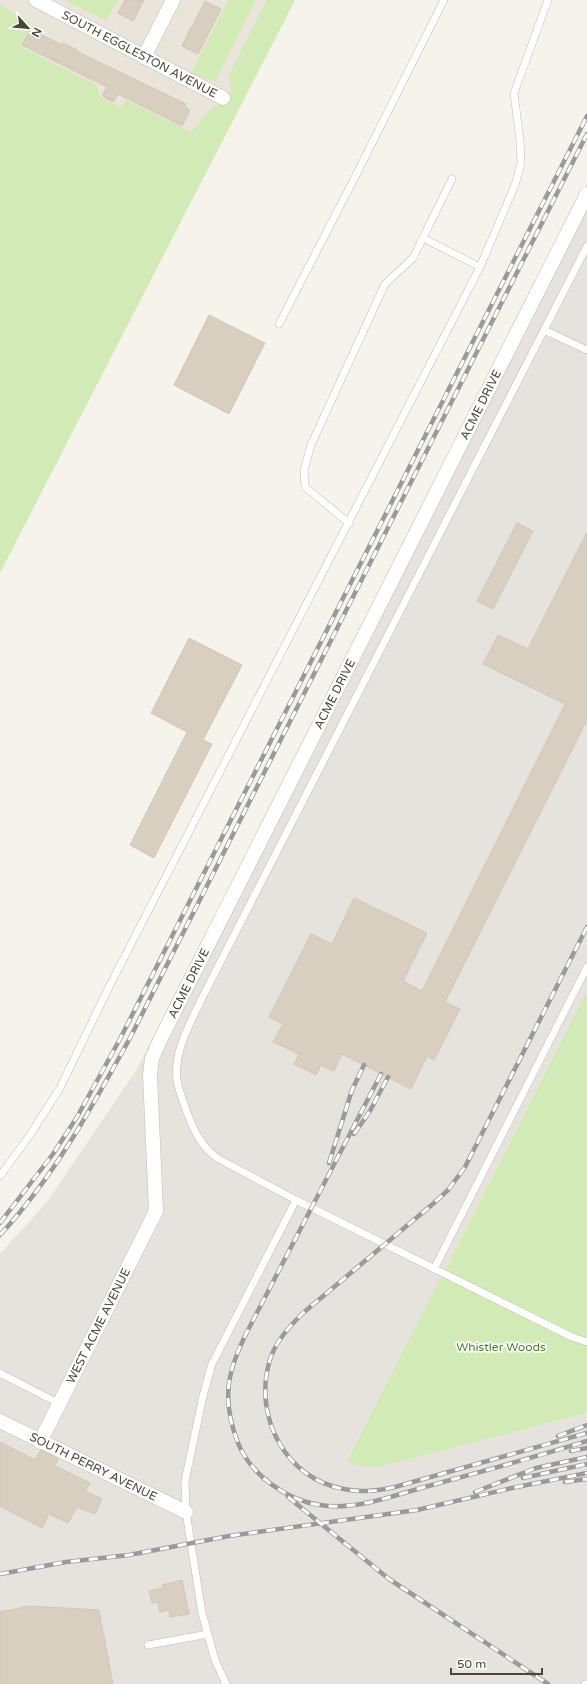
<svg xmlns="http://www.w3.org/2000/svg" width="587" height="1684" viewBox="0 0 587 1684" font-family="'Varela Round',sans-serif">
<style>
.residential{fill:#eae5da}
.industrial{fill:#e6e2dd}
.green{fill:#d2eab5}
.building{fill:#d8cfc1;stroke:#d3c7b4}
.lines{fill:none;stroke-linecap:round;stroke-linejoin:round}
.service-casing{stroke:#c2bbae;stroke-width:8}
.minor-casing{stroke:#c2bbae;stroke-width:15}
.service{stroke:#fff;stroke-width:7}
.minor{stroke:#fff;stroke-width:14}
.rail-casing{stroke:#9a9a9a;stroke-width:4.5}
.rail{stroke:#fff;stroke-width:3;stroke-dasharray:9;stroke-linecap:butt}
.labels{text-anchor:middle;stroke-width:3.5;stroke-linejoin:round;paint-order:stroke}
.street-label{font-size:12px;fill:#4b4439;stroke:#fff}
.park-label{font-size:12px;fill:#4a7f2a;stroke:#fff}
</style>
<rect width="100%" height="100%" fill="#f6f3ec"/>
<path class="residential" d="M0,0H295L201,183L0,85Z"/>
<path class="industrial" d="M587,183V991L347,1461L383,1466L587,1413V1684H0V1254L46,1203L137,1069Z"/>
<path class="green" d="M64,0H117L106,21Z
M228,0H256L215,82L191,73Z
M267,0H295L0,573V5L31,23L20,46L97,85L100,97L121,108L125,100L191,132L209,111L215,106L225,103L232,90L228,77Z
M587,991V1413L383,1466H359L347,1461Z"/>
<path class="building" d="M125,0H144L133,21L118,13Z
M205,1L221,9L198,54L182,46L191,27H192Z
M30,29L62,45L63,43L77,50L76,51L186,104L185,107L190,110L182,126L118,94L113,102L102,96L107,87L22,45Z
M209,315L265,343L229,414L174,385Z
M517,523L533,531L493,609L477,601Z
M587,532V720L445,1002L460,1009L434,1060L427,1056L411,1089L342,1054L334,1071L321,1065L316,1075L294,1064L299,1054L273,1042L283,1024L269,1017L311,934L332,944L354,898L427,933L403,981L422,991L565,704L483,664L498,635L528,649Z
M189,638L242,665L203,740L212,744L154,858L130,845L187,732L151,713Z
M0,1442L35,1460L41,1450L58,1459L55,1466L90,1483L85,1491L102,1499L95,1514L77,1507L68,1523L49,1514L42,1528L0,1506Z
M182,1580L189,1614L170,1617L169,1610L160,1612L158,1602L152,1603L149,1591L163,1588L162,1585Z
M30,1606L99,1610L113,1684H0V1612Z"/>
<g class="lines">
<g class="service-casing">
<path id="service" d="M423,238L480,267
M279,324L352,183L444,0
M544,330L587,350
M349,523L305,487L304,470L311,445L385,284L413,258L452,179
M0,1176L30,1135L60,1088L110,985L480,267L515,185L521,163L520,141L514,93L548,0
M296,1200L572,1337L587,1342
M434,1269L587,967
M0,1373L60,1404
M148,1645L208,1634
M226,1684L215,1660L202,1613L186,1512L185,1481L203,1396L212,1364L296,1200L217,1158C202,1147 195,1133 188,1115C184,1104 179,1092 177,1080C173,1052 191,1022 202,998L587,246
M585,1684H587"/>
</g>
<g class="minor-casing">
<g id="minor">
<path id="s1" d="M36,0L223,98"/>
<path d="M144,57L173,0"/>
<path id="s2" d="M0,1421L186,1512"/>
<path id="s3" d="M40,1442L156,1211L150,1075L152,1058L161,1038L587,194"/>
</g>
</g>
<use href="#service" class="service"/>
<use href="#minor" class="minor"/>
<g class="rail-casing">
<path id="rail" d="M587,927L465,1167L448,1190L434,1203L303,1313C289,1327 274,1343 269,1363C254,1418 286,1479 344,1489C362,1493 378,1491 395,1487L587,1433
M381,1074L248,1330C227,1371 221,1399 238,1443C251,1475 286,1500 320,1505C357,1511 397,1494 432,1485C484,1471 536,1457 587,1441
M354,1134L370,1111L388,1077
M329,1163L352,1090L364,1065
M0,1223L53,1154L77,1117L120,1039L587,116
M0,1235C54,1177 92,1107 130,1038L587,134
M558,1436L587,1425
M571,1451L587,1448
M523,1478L587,1464
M565,1482L587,1479
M475,1492L536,1468L587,1457
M288,1497L389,1579L548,1684
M0,1574L66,1562L129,1555L229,1536L417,1510L512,1488L587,1473"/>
</g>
<use href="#rail" class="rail"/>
</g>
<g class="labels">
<g class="street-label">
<text dy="4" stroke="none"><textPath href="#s1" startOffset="117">SOUTH EGGLESTON AVENUE</textPath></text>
<text dy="4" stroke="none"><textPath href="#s3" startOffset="1143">ACME DRIVE</textPath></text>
<text dy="4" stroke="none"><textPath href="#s3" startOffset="819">ACME DRIVE</textPath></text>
<text dy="4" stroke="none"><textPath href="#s3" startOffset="495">ACME DRIVE</textPath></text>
<text dy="4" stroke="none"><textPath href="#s3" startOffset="130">WEST ACME AVENUE</textPath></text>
<text dy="4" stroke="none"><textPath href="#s2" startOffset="104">SOUTH PERRY AVENUE</textPath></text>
</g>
<g class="park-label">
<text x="501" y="1351">Whistler Woods</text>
</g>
</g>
<g transform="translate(28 28) rotate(117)" stroke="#ffffff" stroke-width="3" paint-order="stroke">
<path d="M0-3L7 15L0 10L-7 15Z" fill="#4b4439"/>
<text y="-6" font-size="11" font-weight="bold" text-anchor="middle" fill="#4b4439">N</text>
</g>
<path d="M451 1668v6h91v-6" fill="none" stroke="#4b4439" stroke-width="2"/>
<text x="457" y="1668" font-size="12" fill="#4b4439" stroke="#ffffff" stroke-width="3" paint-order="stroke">50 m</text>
</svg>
